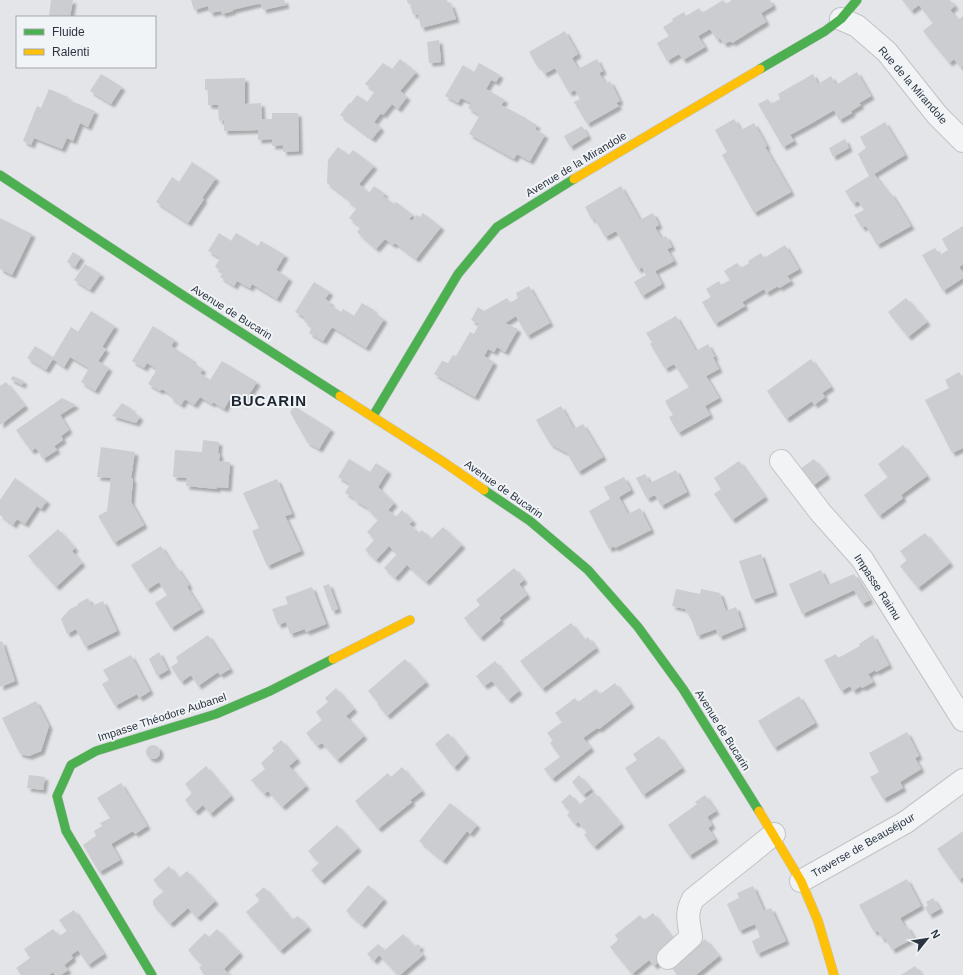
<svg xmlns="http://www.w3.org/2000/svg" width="963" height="975" viewBox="0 0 963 975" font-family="Arial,sans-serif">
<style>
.building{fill:#cbcdd0;filter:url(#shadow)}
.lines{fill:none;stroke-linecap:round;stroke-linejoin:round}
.street-casing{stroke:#c1c3c6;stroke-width:24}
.fast-casing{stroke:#c1c3c6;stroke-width:10}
.slow-casing{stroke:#c1c3c6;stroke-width:10}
.street{stroke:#f2f3f5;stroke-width:22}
.fast{stroke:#4caf50;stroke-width:9}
.slow{stroke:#ffc107;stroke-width:9}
.labels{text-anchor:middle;stroke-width:4;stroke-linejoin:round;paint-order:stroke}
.street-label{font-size:11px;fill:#2b3440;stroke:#f1f4f7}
.district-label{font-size:15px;font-weight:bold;letter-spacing:1px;fill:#1d2531;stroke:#f1f4f7}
</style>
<defs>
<filter id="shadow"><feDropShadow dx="3.5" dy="3.5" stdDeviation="1" flood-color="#0004"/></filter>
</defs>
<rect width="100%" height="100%" fill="#e3e5e8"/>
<path class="building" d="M51,0H73L70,17H49Z
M191,0H284L286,5L263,10L261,3L232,10L233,11L222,14L221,11L210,13L208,6L194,10Z
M407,0H447L448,4H451L456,19L421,28L418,14L413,15L410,3L408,4Z
M723,0L726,4L732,0H770L773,6L761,13L766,22L732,43L731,41L724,44L720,38L717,40L710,29L698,36L705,47L683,60L679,54L667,61L657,43L669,36L663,27L673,21L672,19L684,12L686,16L699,8L702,13Z
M902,0H950L955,6L950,10L958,20L963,16V66L961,68L954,59L949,63L923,31L933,23L919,5L911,11Z
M565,31L578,54L572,58L578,69L597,59L603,71L599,73L606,84L610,81L620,101L616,103L619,106L587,124L574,102L580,99L575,90L569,93L555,68L544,74L539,65L537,66L529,52Z
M439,40L441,62L429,63L427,42Z
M400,59L416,72L400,91L407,97L398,109L392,104L383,115L381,113L374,122L381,128L372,139L340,115L349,103L350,104L357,95L367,102L375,91L365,84L383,63L392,69Z
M479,63L500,75L496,82L491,80L486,89L505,100L501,105L526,118V119L537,125L535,129L545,135L530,161L517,154L514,159L469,134L480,115L468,108L471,103L461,98L458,103L445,96L463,65L474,72Z
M857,72L871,96L859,103L861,105L851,111L852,113L839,120L834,110L812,123L790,135L794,141L783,147L758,104L768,99L771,104L780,99L778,94L813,74L818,84L831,76L836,85Z
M101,74L122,87L111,104L90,91Z
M245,78V104L261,103L262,119H272V113H298L299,151L283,152V145L272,146V139L258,140V130L224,131V120L219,121L218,105H208V90H205V79Z
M49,89L68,97L67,99L95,111L88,127L80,123L73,141L67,138L62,149L34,138L31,145L23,141L37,106L41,108Z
M734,119L741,130L754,123L767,146L765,147L791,192L754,213L722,155L727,152L715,130Z
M885,122L905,155L874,174L889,194L891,193L911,226L877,245L866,226L862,228L854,215L864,210L858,201L853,204L845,191L869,176L858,154L866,148L860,137Z
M582,126L588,136L570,147L564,136Z
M845,139L849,148L833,157L829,148Z
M338,147L349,155L353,150L374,166L359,184L369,193L374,186L385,194L383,196L394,204L396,202L413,215L409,219L412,221L417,215L420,217L423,213L441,227L416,259L395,243L393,245L385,239L376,249L357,232L361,227L349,218L357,208L347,200L348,199L327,183L328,160Z
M192,162L216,178L202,198L204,199L188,223L156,202L172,177L179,182Z
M621,186L640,220L653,213L659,225L655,227L661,238L666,236L672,247L667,249L674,261L655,271L662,284L642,296L634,282L646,275L642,267L638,270L616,231L605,237L594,218L592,220L585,207Z
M0,218L32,234L12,275L0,269Z
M963,226V264L959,267L963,273V278L943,291L922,255L935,248L940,255L948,250L942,239Z
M219,233L231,241L236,233L258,246L261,241L285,255L276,270L289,278L277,299L252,284L250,288L237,281L234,286L220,277L223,272L215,267L220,258L208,251Z
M785,245L799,269L787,276L791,281L779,288L778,286L766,293L764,289L742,302L745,306L715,324L702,302L711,297L706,289L719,281L721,285L730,280L724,271L737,263L741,268L749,263L748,261L761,253L764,258Z
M73,252L81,257L75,267L67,262Z
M85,264L101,274L90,290L74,280Z
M314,282L330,292L325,299L331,303L330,305L341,312L343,309L354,316L362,303L374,310L373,312L384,319L366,348L332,327L323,341L309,333L312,327L304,321L306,318L295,312Z
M529,286L550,323L527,336L516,316L505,323L518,329L505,352L497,347L494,352L488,349L484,356L494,362L475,397L434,374L442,361L448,363L453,355L456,356L470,332L474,334L479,324L471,320L478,307L484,311L507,298L510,303L518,298L516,293Z
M906,298L927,322L908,337L888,312Z
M91,311L115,326L102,347L106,349L98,361L109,368L95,391L81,382L89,368L70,357L64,367L53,359L46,370L27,358L35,346L53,357L71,327L78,332Z
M676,316L696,351L708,344L715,357H713L719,369L706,376L719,398L705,406L710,415L678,433L669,417L673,415L665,401L689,387L674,364L665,369L650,344L652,342L646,333Z
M153,326L175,340L171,346L193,360L192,362L203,369L200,373L210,380L222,361L257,382L243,404L231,397L224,409L213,402L212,404L200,397L194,405L185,399L181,405L170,397L171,395L162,389L160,391L148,384L157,369L147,363L144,368L132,361Z
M811,359L831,387L822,393L825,397L814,405L812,401L786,419L767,391Z
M959,372L963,378V448L952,453L925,400L949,388L945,380Z
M13,376L24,381L22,385L10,379Z
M6,382L25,406L0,425V386Z
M62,398L76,405L60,415L69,430L61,436L63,440L54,446L57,450L43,459L36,448L31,451L16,430Z
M122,403L132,409L131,410L140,417L136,423L112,416Z
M294,406L331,429L319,449L307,442L290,412Z
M561,406L574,429L583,424L603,457L578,472L567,453L550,444L536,420Z
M203,440L219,442L218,453L220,454L219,461L230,462L228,488L217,487V489L186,486L187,478L173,477L175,450L202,452Z
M903,445L927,476L901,495L903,498L879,516L864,495L888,477L878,464Z
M101,447L135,452L131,478L133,479L131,502L144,525L114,543L98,516L107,511L111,478L97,477Z
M349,459L370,472L376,463L388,471L378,487L394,503L388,510L396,517L402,510L413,521L409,524L419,533L422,530L431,539L443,527L462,545L426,582L407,565L395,578L384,568L397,554L389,546L376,560L365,550L375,539L367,532L378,520L366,507L354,500L355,499L345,493L350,484L338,477Z
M814,459L827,475L809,489L796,472Z
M739,461L765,497L732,520L714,494L721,489L714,478Z
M676,470L687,492L661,506L655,495L647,499L636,478L645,474L650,483Z
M624,477L631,490L619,497L628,514L640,508L651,530L615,548L614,546L609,549L589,511L610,499L604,487Z
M15,478L47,501L41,509L37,506L25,524L17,519L13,525L0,515V500Z
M277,479L292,514L285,516L301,551L267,566L252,531L259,528L243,493Z
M58,529L75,548L72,551L82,563L56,587L28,556Z
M925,533L950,563L918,588L900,566L907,560L900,551Z
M161,546L175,568L177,567L189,585L187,587L201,609L171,628L155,603L167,595L159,582L147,590L131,565Z
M761,554L774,592L752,600L739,561Z
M514,568L524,580L519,584L527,595L499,618L501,620L480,638L464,618L480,605L476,600Z
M821,570L828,585L854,574L870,600L862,604L854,590L802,614L789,584Z
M329,584L338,609L332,611L323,586Z
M312,587L326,624L306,632L305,629L290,634L286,622L278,625L272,609L288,604L285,597Z
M676,589L700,594L701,589L720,593L726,611L736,607L743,627L719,637L716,629L697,636L692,621L685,609L672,606Z
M88,598L92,606L103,601L117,631L85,647L76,629L67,634L61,619L70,609L78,605L77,604Z
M571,623L584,640L588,637L596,648L542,689L520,661Z
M208,635L230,669L220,675L218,672L198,686L191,675L181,682L171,667L178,662L176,657Z
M873,635L889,665L876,672L875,670L868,674L873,682L862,688L861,686L853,691L850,686L841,691L824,660L836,654L838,658L860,646L859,644Z
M2,641L15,681L0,687V642Z
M159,652L168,670L157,676L149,659Z
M131,655L150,691L139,698L137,694L115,706L102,684L109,680L103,670Z
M405,659L426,682L387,716L377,704L378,702L368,691Z
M495,661L519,691L508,700L492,681L484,686L476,676Z
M615,683L631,704L599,729L597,728L583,738L591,748L552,779L544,769L560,757L550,743L553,740L547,733L562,722L555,713L575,698L578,702L596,689L600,694Z
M336,688L354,709L346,716L364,736L337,760L322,743L317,746L306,733L322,720L316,712L328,702L325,698Z
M799,696L815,723L774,748L758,721Z
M36,701L49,726L41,751L29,756L20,754L2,718Z
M907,732L919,756L915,758L921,769L900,782L903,788L883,799L870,777L879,772L869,753Z
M448,733L466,755L454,768L435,744Z
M659,736L682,768L643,795L625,768L637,760L633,754Z
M281,740L297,759L289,766L306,786L282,807L268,791L264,794L251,780L265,769L261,763L274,751L272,748Z
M146 752a7 7 0 1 1 14 0a7 7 0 1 1-14 0Z
M206,766L231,796L210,814L203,805L195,812L185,800L192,793L185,784Z
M402,767L422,791L410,800L412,802L378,829L355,801L388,773L391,777Z
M29,775L45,777L43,790L27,788Z
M579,775L591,789L583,795L572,782Z
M121,783L147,826L135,834L133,831L111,844L120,860L99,872L83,845L96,836L94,831L102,826L100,823L110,818L97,798Z
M594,792L621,824L594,847L584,835L587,832L578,822L575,824L567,815L570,812L561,802L570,794L579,805Z
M705,795L716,811L707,817L712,825L708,828L715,839L689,856L668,825L697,804L695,802Z
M450,803L477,825L470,834L467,831L443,861L419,841Z
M337,825L358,848L321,881L311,870L319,863L308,851Z
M963,831V877L959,880L937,849Z
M169,866L179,878L187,871L215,901L197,918L188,908L170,924L153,905V900L164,891L153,880Z
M907,879L921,906L900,918L905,927L907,926L914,938L892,950L885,938L882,939L878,931L874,932L859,905Z
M368,885L384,899L362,925L346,911Z
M753,886L764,911L771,908L786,941L757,954L752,941L760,937L755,924L739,931L727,904L739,898L737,893Z
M264,887L292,920L298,916L308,927L280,951L246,912L260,900L255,895Z
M933,898L940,909L929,915L925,907L928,906L926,902Z
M74,910L104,954L88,965L78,950L71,955L73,958L64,965L68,970L61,975H55L53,972L49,975H21L16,968L30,958L24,949L53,929L59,936L67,931L59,920Z
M653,913L674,940L657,954L661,960L654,966L649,960L632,974L610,947L618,940L615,935L640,915L644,920Z
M217,929L240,953L224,969L230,975H205L199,968L202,965L188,950L205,933L209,937Z
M403,934L415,947L418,944L421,947L418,949L423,955L400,975H398L379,955L374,961L367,954L378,944L385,950Z
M705,939L719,956L696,975H677L672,968Z
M915,966L922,975H901Z"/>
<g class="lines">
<g class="street-casing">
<path id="street" d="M841,19L857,26L887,52L937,115L963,141
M781,461L821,513L862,559L963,720
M801,881L906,822L963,780
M668,958L691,937C689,922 685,914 693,899L774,834"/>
</g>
<g class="fast-casing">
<path id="fast" d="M760,69L825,31L841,19L857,0
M0,175L187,298L340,396
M373,416L458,274L497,227L574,179
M484,490L530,521L588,570L638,627L683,689L759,811
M152,975L66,831L57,796L71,765L96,751L216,714L270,691L333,659"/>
</g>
<g class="slow-casing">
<path id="slow" d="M574,179L760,69
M340,396L442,461L484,490
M333,659L410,620
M759,811L801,881L818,921L834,975"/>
</g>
<use href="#street" class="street"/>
<use href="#fast" class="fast"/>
<use href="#slow" class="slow"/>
</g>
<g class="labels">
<g class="street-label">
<text transform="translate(913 85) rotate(49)" y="4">Rue de la Mirandole</text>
<text transform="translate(576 164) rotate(-31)" y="4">Avenue de la Mirandole</text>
<text transform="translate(232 312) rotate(32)" y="4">Avenue de Bucarin</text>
<text transform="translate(504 489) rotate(35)" y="4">Avenue de Bucarin</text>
<text transform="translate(878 587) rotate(57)" y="4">Impasse Raimu</text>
<text transform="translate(162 717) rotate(-18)" y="4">Impasse Théodore Aubanel</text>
<text transform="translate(723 730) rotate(58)" y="4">Avenue de Bucarin</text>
<text transform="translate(863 845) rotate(-30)" y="4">Traverse de Beauséjour</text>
</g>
<g class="district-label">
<text x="269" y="406">BUCARIN</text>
</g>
</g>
<rect x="16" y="16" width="140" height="52" fill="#f1f4f7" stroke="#a2a7ae"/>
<rect x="24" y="29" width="20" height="6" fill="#4caf50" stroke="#a2a7ae"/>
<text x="52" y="36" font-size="12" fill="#2b3440">Fluide</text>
<rect x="24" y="49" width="20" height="6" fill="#ffc107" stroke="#a2a7ae"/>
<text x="52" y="56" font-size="12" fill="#2b3440">Ralenti</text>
<g transform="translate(927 939) rotate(60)" stroke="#f1f4f7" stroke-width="3" paint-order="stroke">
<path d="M0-3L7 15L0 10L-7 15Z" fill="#2b3440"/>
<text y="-6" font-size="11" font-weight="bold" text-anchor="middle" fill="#2b3440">N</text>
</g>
</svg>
